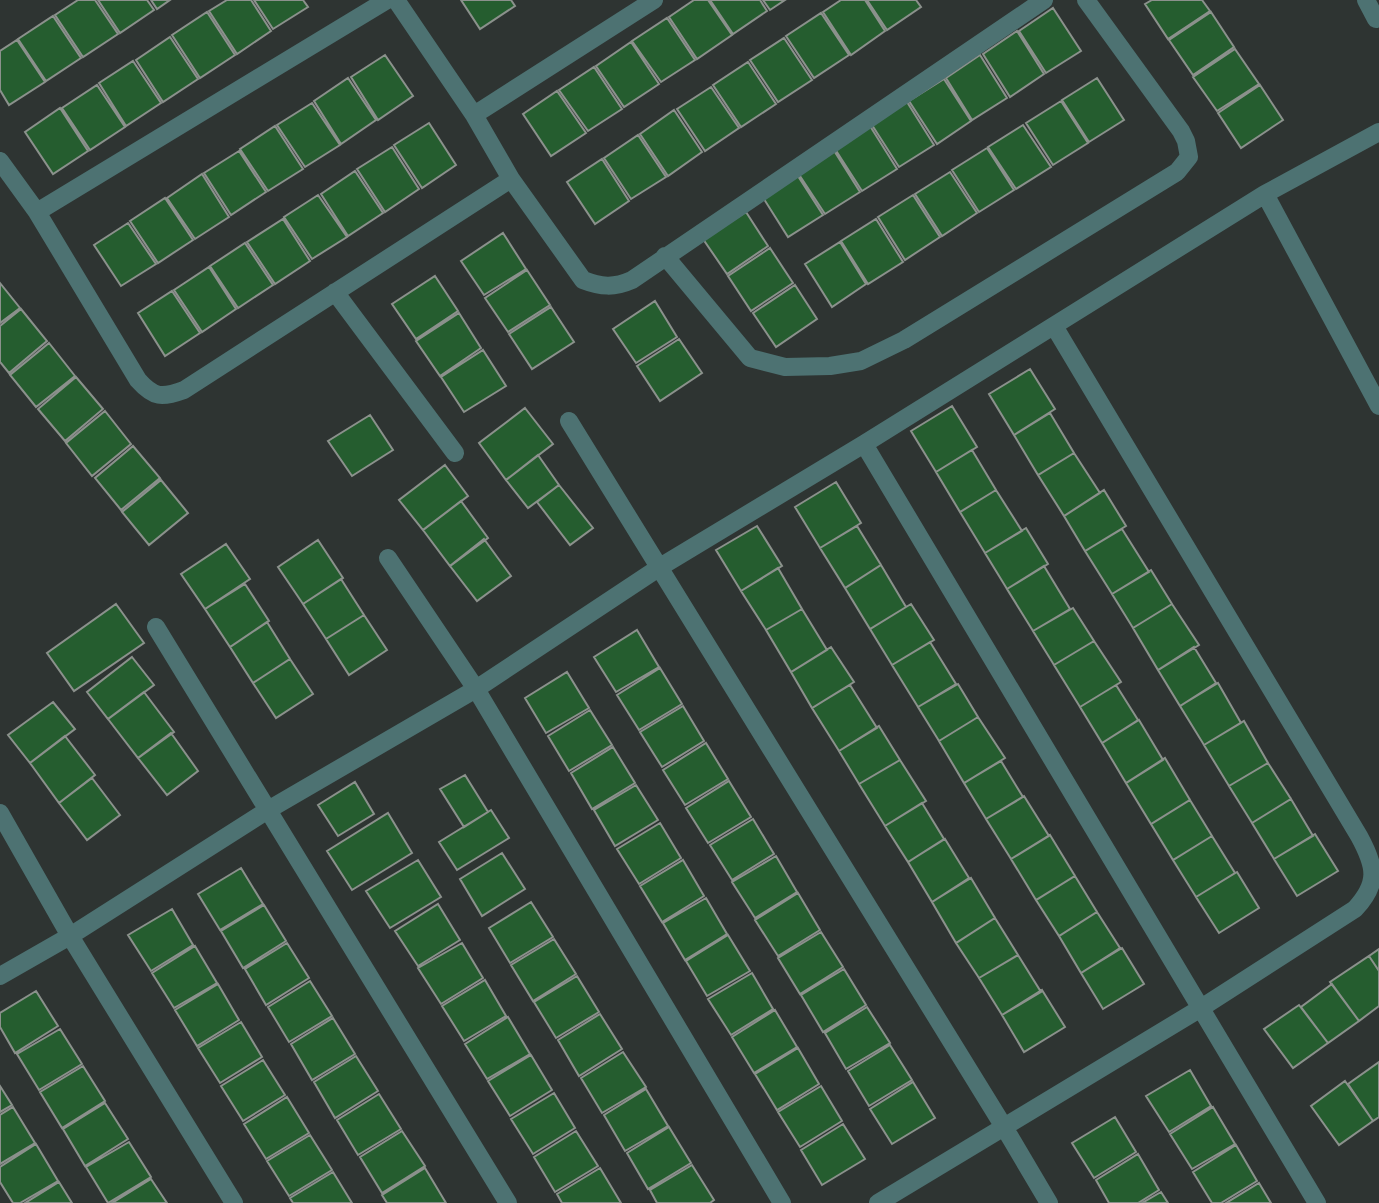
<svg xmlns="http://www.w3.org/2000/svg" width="1379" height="1203" viewBox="0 0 1379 1203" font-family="'Golos Text',sans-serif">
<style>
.building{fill:#255d2f;stroke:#8b918c;stroke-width:2}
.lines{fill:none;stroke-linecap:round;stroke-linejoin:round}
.street{stroke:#4d7272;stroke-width:18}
</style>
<rect width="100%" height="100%" fill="#2e3432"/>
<path class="building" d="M78,0H95L118,34L83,57L55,15Z
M98,0H147L154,10L120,33Z
M151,0H170L157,9Z
M227,0H251L271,31L237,54L209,11Z
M254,0H303L308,7L273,29Z
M461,0H511L515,6L480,29Z
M694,0H708L732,35L697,59L669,17Z
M710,0H760L767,11L733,34Z
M763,0H785L770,10Z
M841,0H865L885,31L851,55L823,12Z
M867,0H916L921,7L887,30Z
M1152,0H1202L1210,11L1168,39L1145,4Z
M1053,8L1081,51L1046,73L1019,31Z
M207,12L235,55L200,78L172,35Z
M1211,12L1234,47L1193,75L1169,40Z
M821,13L849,55L814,78L786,36Z
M53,16L81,58L46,81L18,39Z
M667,18L695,60L661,82L632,41Z
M1017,31L1044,74L1010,97L983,54Z
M170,37L198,79L163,102L136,60Z
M784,38L812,80L778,102L750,60Z
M17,40L45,82L9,105L0,90V51Z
M631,42L659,84L624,107L596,66Z
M1235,49L1259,84L1217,111L1193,77Z
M385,55L413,96L378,120L351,77Z
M980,55L1007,98L972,120L946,78Z
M133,61L161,103L126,126L99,83Z
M748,62L776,104L741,127L713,85Z
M594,67L622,109L588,131L559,90Z
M348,78L376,120L341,144L314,101Z
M1097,78L1124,120L1089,142L1062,100Z
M944,79L971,121L937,144L909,101Z
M97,85L125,127L90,150L62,108Z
M1260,85L1283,120L1241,148L1218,113Z
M711,87L739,128L705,151L677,109Z
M557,91L586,133L551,156L523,114Z
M1061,101L1088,143L1053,165L1026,123Z
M907,102L934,145L899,167L872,125Z
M312,103L340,145L305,167L277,125Z
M60,108L88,151L53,174L25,132Z
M674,110L702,152L668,176L640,134Z
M429,123L456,165L422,188L394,145Z
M1023,125L1051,167L1016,189L988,147Z
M275,126L303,169L268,191L240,149Z
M870,126L897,169L862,191L835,149Z
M638,135L666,177L631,199L604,158Z
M392,147L419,189L385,212L357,169Z
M987,148L1014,190L979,212L952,170Z
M833,149L860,192L825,214L798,173Z
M239,151L266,192L231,215L204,173Z
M602,159L629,201L595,224L567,182Z
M355,171L383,213L348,236L321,194Z
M950,172L977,213L942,236L915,194Z
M796,173L823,215L788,237L762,196Z
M202,174L229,217L195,239L167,198Z
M318,195L347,237L312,259L284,217Z
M913,195L940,237L905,260L878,217Z
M165,198L193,240L158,263L130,221Z
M746,212L768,246L727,274L703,239Z
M283,219L310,261L275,284L247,242Z
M876,219L903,262L868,284L841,241Z
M128,223L156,264L121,286L94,245Z
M503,233L526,269L484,295L461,261Z
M840,242L866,284L832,307L805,264Z
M245,243L273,285L238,308L210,266Z
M770,248L793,283L751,311L728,276Z
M209,267L236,309L202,332L174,290Z
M527,270L550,305L508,332L485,298Z
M435,276L458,311L416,339L392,304Z
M0,283L20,308L0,323Z
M795,285L817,319L776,347L753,313Z
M172,291L200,333L165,356L138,313Z
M655,301L677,337L636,363L613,329Z
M551,307L574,342L532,369L509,334Z
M21,309L47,341L9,373L0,362V326Z
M459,313L481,348L440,376L416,341Z
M679,339L702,373L660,401L637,366Z
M49,343L75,376L36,407L10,375Z
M483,350L506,386L464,412L441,377Z
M1030,369L1055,409L1014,435L989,394Z
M76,377L103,409L65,441L38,409Z
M952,406L977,447L936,472L911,431Z
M525,408L553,444L506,480L479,443Z
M105,411L131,444L92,476L66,443Z
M1050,413L1074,453L1038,475L1014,435Z
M370,415L393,450L352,476L328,441Z
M133,446L160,478L121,510L95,478Z
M972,450L996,490L960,512L936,472Z
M1074,453L1100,493L1064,516L1038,475Z
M538,455L559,485L528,508L506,480Z
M445,465L468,496L423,530L399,500Z
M161,480L188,513L149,545L122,512Z
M836,482L861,523L820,548L795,507Z
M559,485L593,528L570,545L537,502Z
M996,490L1022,531L985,553L960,512Z
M1104,490L1126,526L1085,551L1064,516Z
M461,501L488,538L450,566L423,530Z
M757,526L782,566L741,591L716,550Z
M857,526L881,565L845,588L820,548Z
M1026,528L1048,564L1007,589L985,553Z
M1122,529L1149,572L1112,594L1085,551Z
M484,539L511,576L477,601L450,566Z
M318,540L343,578L303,604L278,567Z
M226,544L250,579L205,609L181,574Z
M881,565L906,607L870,629L845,588Z
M1044,566L1070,609L1033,631L1007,589Z
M778,568L802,609L766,630L741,591Z
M1151,570L1172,604L1133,628L1112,594Z
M341,579L364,615L326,639L303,604Z
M245,584L269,621L230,647L205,609Z
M116,604L144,643L74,691L47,653Z
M911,604L934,640L892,665L870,629Z
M1172,604L1199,645L1158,670L1133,628Z
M1073,608L1094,641L1054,665L1033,631Z
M802,609L827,650L791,672L766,630Z
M364,615L387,650L349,675L326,639Z
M267,622L290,659L253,683L230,647Z
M637,630L659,667L616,692L594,657Z
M1094,641L1121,682L1080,707L1054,665Z
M930,642L956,684L918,707L892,665Z
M831,647L854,682L812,708L791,672Z
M1194,647L1216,683L1180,706L1158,670Z
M132,657L154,685L108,719L87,692Z
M290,659L313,694L276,718L253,683Z
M660,668L682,704L639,730L617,695Z
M567,672L589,708L546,733L525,698Z
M1218,683L1241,723L1204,745L1180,706Z
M958,684L978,717L939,741L918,707Z
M850,685L877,728L839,751L812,708Z
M1116,685L1138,720L1102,743L1080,707Z
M144,692L174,732L138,758L108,719Z
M53,702L75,729L30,763L8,735Z
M683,706L704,741L662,767L640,732Z
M590,710L612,745L569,771L548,736Z
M978,717L1005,758L964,783L939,741Z
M1139,720L1163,760L1126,783L1102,743Z
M1244,721L1268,763L1229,786L1204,745Z
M879,726L900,760L859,784L839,751Z
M171,733L198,771L167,795L138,758Z
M65,736L95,775L59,803L30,763Z
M706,743L728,779L685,805L663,770Z
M613,747L635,783L592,809L571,773Z
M1165,758L1190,800L1151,824L1126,783Z
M900,760L926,801L885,826L859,784Z
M1001,761L1023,797L986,819L964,783Z
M1268,763L1291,799L1252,823L1229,786Z
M465,775L488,812L464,827L440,789Z
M92,778L120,815L87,840L59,803Z
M729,781L751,817L708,843L686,808Z
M355,782L374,814L338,836L318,805Z
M636,785L658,820L615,846L594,810Z
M1024,796L1049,836L1011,859L986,819Z
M1291,799L1313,836L1274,859L1252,823Z
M1190,800L1212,836L1173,860L1151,824Z
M922,803L944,839L908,862L885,826Z
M491,810L509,838L457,870L439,842Z
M388,813L412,853L352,890L327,851Z
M753,819L774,854L732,880L710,845Z
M660,823L681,858L639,884L617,849Z
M1315,834L1338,871L1297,896L1274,859Z
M1050,835L1075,876L1036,900L1011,859Z
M1212,836L1235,873L1196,897L1173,860Z
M945,839L969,878L932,902L908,862Z
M502,853L525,889L482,916L460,879Z
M776,856L797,892L755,918L732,882Z
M418,860L441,897L390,928L366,891Z
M683,860L704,896L662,922L640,886Z
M241,868L263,904L220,930L198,894Z
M1237,872L1259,908L1219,933L1196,897Z
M1075,876L1097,912L1059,936L1036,900Z
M971,878L995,918L956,943L932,902Z
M798,893L820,930L778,956L755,920Z
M706,898L727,934L685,960L663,923Z
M531,902L553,937L510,963L489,928Z
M438,904L460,940L418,966L395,931Z
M264,905L286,941L243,968L221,931Z
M172,909L193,945L151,971L128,935Z
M1097,912L1120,948L1081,973L1059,936Z
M995,918L1018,955L979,978L956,943Z
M821,932L843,967L800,994L778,958Z
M728,935L750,971L707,996L686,961Z
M554,939L576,974L533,1001L511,965Z
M287,943L309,978L266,1005L245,969Z
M462,943L483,978L441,1004L418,968Z
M195,946L217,983L174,1008L152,973Z
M1122,948L1144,984L1103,1009L1081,973Z
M1379,949V971L1369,956Z
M1018,955L1041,992L1002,1015L979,978Z
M1369,956L1379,971V1006L1359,1021L1330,982Z
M844,969L866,1005L823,1032L801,995Z
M752,973L773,1009L731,1035L708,999Z
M577,976L599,1012L556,1038L534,1002Z
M485,980L506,1016L464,1041L442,1006Z
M310,981L332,1016L289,1042L268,1007Z
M218,984L239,1020L197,1046L175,1010Z
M1332,984L1359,1021L1328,1043L1301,1007Z
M1042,990L1065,1027L1024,1052L1002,1015Z
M36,991L58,1026L15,1053L0,1027V1013Z
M1299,1005L1328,1043L1293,1068L1264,1029Z
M867,1007L890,1043L846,1069L825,1033Z
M775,1010L797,1047L754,1073L732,1037Z
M600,1014L622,1049L579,1076L558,1040Z
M508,1017L530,1054L487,1079L465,1044Z
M333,1018L355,1054L312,1080L291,1044Z
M241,1022L262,1057L220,1083L198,1048Z
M60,1029L82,1064L39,1090L17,1054Z
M890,1045L912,1080L869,1106L848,1071Z
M798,1048L819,1084L777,1110L755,1074Z
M623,1052L646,1087L602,1113L581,1078Z
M531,1055L552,1090L510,1116L488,1081Z
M356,1056L378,1091L335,1118L314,1082Z
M263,1060L285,1095L243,1121L221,1086Z
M1379,1062V1117L1373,1121L1348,1084Z
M83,1066L105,1101L62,1128L40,1092Z
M1190,1070L1211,1106L1169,1132L1146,1096Z
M1345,1081L1373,1121L1339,1145L1311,1106Z
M913,1082L935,1118L892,1144L870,1109Z
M0,1086L12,1105L0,1112Z
M821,1086L842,1121L800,1147L778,1112Z
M646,1089L668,1126L625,1151L604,1115Z
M554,1093L575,1128L533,1154L511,1119Z
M379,1094L401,1129L358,1155L337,1120Z
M287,1097L309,1133L266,1159L244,1124Z
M105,1103L128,1139L85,1166L63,1129Z
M13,1107L35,1143L0,1164V1115Z
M1213,1107L1235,1144L1192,1169L1170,1134Z
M1115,1117L1136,1152L1094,1178L1072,1143Z
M843,1124L865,1159L822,1185L801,1150Z
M669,1127L691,1163L648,1189L627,1153Z
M402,1131L425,1166L382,1193L360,1157Z
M576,1131L598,1166L555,1192L534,1157Z
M310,1135L332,1170L289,1196L267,1161Z
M129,1142L151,1177L108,1203L86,1167Z
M36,1144L58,1181L20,1203H13L0,1182V1167Z
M1236,1145L1257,1181L1221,1203H1212L1193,1172Z
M1138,1154L1159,1190L1138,1203H1109L1096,1180Z
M692,1165L714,1200L710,1203H657L650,1190Z
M425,1168L446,1203H387L382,1195Z
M600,1168L621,1203H562L557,1194Z
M333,1172L352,1203H293L290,1198Z
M151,1179L167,1203H112Z
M59,1182L72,1203H25Z
M1259,1183L1271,1203H1226Z
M1161,1192L1168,1203H1142Z"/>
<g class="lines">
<path class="street" d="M396,0L474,115L511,179L583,280C601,287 614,288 632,280L1044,0
M1366,0L1376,19
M474,115L654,0
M0,161L37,212L138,380C154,398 162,398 184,390L511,179
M1265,194L1379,406
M37,212L387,0
M665,256L750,358L785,367L830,366L861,361L904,340L1177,172L1189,157L1186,141L1181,131L1086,0
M335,292L455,453
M569,421L1004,1127L878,1203
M864,444L1317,1203
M388,558L476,689L782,1203
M156,627L508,1203
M0,813L70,936L234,1203
M0,976L70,936L268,810L476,689L660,567L864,444L1265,194L1379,132
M1049,1203L1004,1127L1201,1008L1355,909C1379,883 1376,867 1359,836L1054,326"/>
</g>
</svg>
